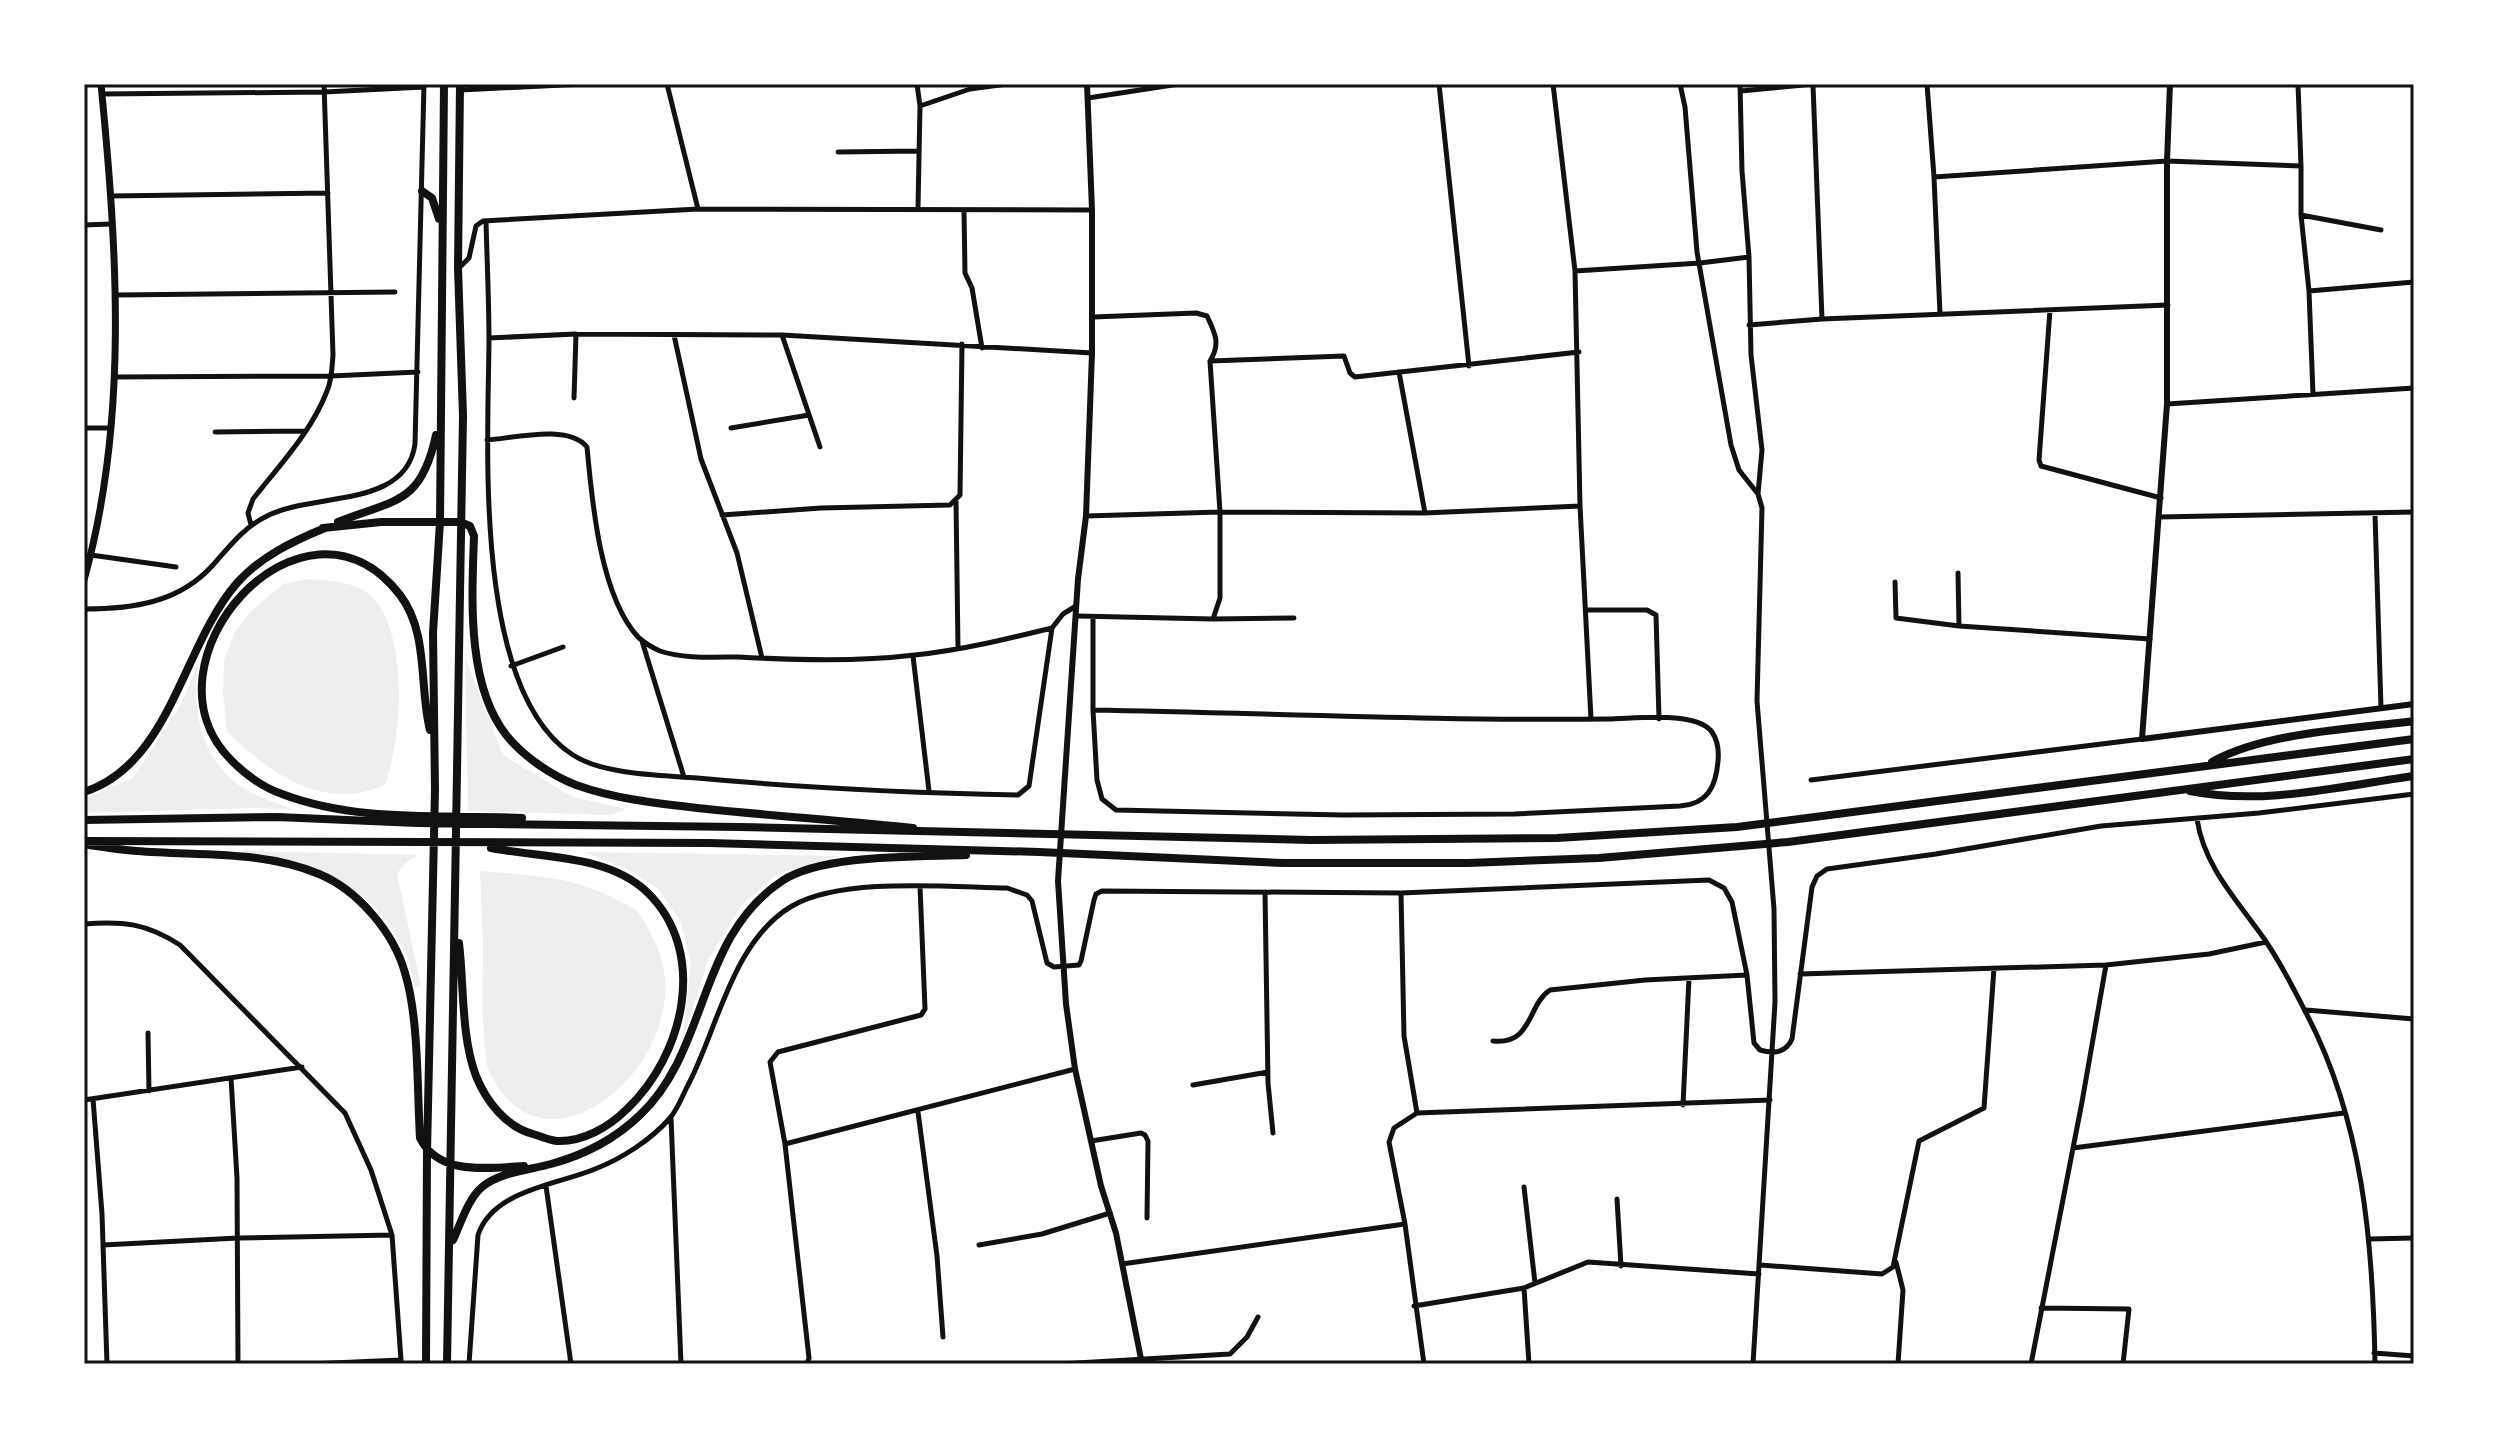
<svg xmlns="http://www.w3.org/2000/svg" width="2498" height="1448" viewBox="0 0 2498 1448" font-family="Montserrat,sans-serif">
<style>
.green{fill:#eee}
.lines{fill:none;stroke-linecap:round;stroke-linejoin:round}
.minor{stroke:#111;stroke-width:5}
.tertiary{stroke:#111;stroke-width:6}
.secondary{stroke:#111;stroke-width:7}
.trunk{stroke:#111;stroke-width:8}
.neatline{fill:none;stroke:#111;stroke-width:3}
</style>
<rect width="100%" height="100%" fill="#fff"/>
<path class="green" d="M309,579C327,581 354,581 369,594C410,630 402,739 385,785C323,812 270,773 227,732L223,694L224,660L235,632L250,612L283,584Z
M465,657L503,755L573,797L626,809L611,815L468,811Z
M198,664C192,708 199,754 237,784C253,796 275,802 293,810L253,808L84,813V799L133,778L180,706Z
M241,851L418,855L404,864L397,874L421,986L415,987C412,977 411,966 407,957C378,884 311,865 241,851Z
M583,852L840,856L778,873L741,906L708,960L682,1042L691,964L680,920L657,888L627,869Z
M480,871C527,875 573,876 615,899C622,903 631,906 637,911C643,917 648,929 652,937C713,1042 549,1199 489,1071C486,1064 486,1055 485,1047C481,1013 483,979 483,944C482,920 481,895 480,871Z"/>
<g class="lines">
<path class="minor" d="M667,84L698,209
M917,84L920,106
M1439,84L1469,366
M1553,84L1575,271
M1680,84L1685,107L1697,252L1731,445L1739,470L1758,494L1762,508L1757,701L1774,909L1775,1002L1753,1364
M1740,84L1742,171L1749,257L1751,355L1762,450L1758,494
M1927,84L1934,177L1940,314
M2298,84L2301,166
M1813,85L1822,319
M460,90L582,84
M1741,91L1813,84
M102,94L324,92L424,87
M1088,98L1179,84
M838,152L919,151
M1934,177L2167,161L2301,166V215L2381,230
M111,196L328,193
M918,208L920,106L970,89L1007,84
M964,210L965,273L972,288L982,348
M2301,215L2309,291
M486,221C487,261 489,301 489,342C488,448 473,690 573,755C604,775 661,775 697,778C804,788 911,793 1018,795L1029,786L1052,628L1063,614L1076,606
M84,225L111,224
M459,268L469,258L476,226L483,221L698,209L1092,210
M116,295L395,292
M2050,310L2039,460L2041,466L2161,498
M1093,317L1196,313L1207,316C1215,333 1221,344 1210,361L1344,356L1350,373L1355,377L1579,352
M1749,325L1822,319L2168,305
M674,335L701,459L737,553L762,658
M782,335L820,447
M489,338L576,334L782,335L1092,353
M1210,361L1220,512V598L1213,619
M1399,372L1425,513
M114,377L331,376L418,372
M2313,394L2309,291L2414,282
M574,398L576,334
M2167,404L2414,388
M84,428H111
M731,428L809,415
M215,432L305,431
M487,440C515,438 568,424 587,447C592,501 600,597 639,638C645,643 653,648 660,651C684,659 713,657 738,657C797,660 856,662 915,655C962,650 1007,639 1052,628
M956,501L958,649
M2375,514L2381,708
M722,515L821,508L950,505L960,495L962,344
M1086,516L1220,512L1425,513L1580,506
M2159,517L2414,512
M251,525L248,513L253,499C279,466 312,431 327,391C332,380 332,367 333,355L324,84
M91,555L176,567
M1958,573L1959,626L2150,639
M1895,582L1896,618L1959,626
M84,609C132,609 179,603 213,565C229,547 244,527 267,516C314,492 406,509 415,444L424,84
M1587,610H1647L1656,615L1659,719
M1077,616L1213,619L1294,618
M642,641L684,777
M913,656L929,791
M511,666L563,647
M1093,710C1264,713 1436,721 1608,719C1633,719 1696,710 1712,732C1718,741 1719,751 1718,761C1716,786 1708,804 1680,806L1514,814L1343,815L1116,810L1102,799L1097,780L1093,710V618
M1591,719L1580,506L1575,271L1700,263L1749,257
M1811,780L2142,739
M2197,819C2204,867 2238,901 2265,940C2279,961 2292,985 2304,1009C2363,1119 2373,1242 2375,1364
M1265,892L1268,1083L1273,1133
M1401,893L1404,1036L1417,1113
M84,924C123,921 146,923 180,945L345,1113L371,1170L392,1235L401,1360
M1800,974L2106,965L2209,954L2266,942
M2306,1010L2414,1019
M148,1033L149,1091
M1493,1041C1533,1045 1527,1005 1550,990L1645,980L1747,975
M231,1078L237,1178L238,1364
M1193,1085L1268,1072
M93,1099L102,1214L107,1364
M84,1100L302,1067
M1683,1105L1689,978
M918,1112L937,1256L943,1337
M671,1118L681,1364
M1091,1141L1141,1133L1145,1135L1148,1141L1147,1218
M785,1144L1075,1069
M2073,1148L2344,1113
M546,1186L571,1364
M1524,1187L1535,1283
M1617,1199L1621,1266
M2369,1239L2414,1238
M103,1245L238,1238L392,1235
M979,1245L1042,1234L1110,1213
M1896,1262L1903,1290L1898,1364
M1122,1264L1405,1224
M1760,1265L1882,1274L1893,1267L1919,1141L1984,1108L1994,968
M1524,1288L1529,1364
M1414,1306L1524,1288L1588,1262L1759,1274
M2041,1308L2129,1309L2123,1364
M2374,1353L2414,1356
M309,1364L401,1360V1364
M469,1364L478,1235C493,1190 557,1185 595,1169C621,1159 651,1140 670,1118C677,1110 682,1097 687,1087C718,1029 732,941 792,906C842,877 948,887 1007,888L1027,895L1032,901L1047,963L1054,967L1079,965L1081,961L1094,900L1096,894L1102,891L1401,893L1709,880L1724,888L1732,902L1747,975L1754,1043L1760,1050C1773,1054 1786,1053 1792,1039L1812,887L1817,876L1827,869L1936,854L2101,826L2259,813L2414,794
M807,1364L809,1358L785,1144L770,1062L778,1052L921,1015L925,1009L920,886
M1060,1364L1230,1354L1247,1337L1258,1317
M1424,1364L1405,1224L1389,1142L1394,1128L1417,1113L1770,1100
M2031,1364L2082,1102L2106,965"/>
<path class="tertiary" d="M1087,84L1092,210V353L1086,516L1078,579L1058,881L1066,1004L1075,1069L1101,1186L1116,1233L1142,1364
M2170,84L2167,161V404L2142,739L2414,704"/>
<path class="secondary" d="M84,580C129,419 117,249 101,84"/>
<path class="trunk" d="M422,191L432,198L439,219
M338,522C395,499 421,505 436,435
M323,528L381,522H460L470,526L474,536C472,597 466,685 507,736C524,757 551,775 576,785C618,800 663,804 707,809C776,816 845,821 913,828
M430,730C419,687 429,633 400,595C304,470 132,663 232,761C247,776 262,787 282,794C358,823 442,814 522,818
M2212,762C2265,732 2353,729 2414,721
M2190,791C2263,806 2341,786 2414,776
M84,792C171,764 182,646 237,583C260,557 293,541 325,528
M84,820L277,817L417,823L740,827L1311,840L1557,838L1737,827L2414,739
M84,841L709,843L1039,852L1283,863H1468L1599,858L1788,842L2414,759
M89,845C105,847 121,850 137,851C197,856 263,850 319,874C358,890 394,933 405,973C419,1018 417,1089 420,1138C439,1176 487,1168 524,1166
M459,943C464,984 461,1037 476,1076C486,1101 506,1127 533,1134C540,1136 549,1140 557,1141C583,1142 609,1127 627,1109C684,1055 709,952 647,892C607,854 541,858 491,848
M453,1240C461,1223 468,1199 482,1187C500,1172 529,1170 551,1164C584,1155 615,1139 640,1115C709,1050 697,937 782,881C822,854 918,857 966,855
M426,1364L427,1152L435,790L433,633L440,522L444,84
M447,1364L463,416L458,268L460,84"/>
</g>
<rect width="2498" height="1448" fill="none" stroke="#ffffff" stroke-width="172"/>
<rect x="86" y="86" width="2326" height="1276" class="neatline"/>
</svg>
